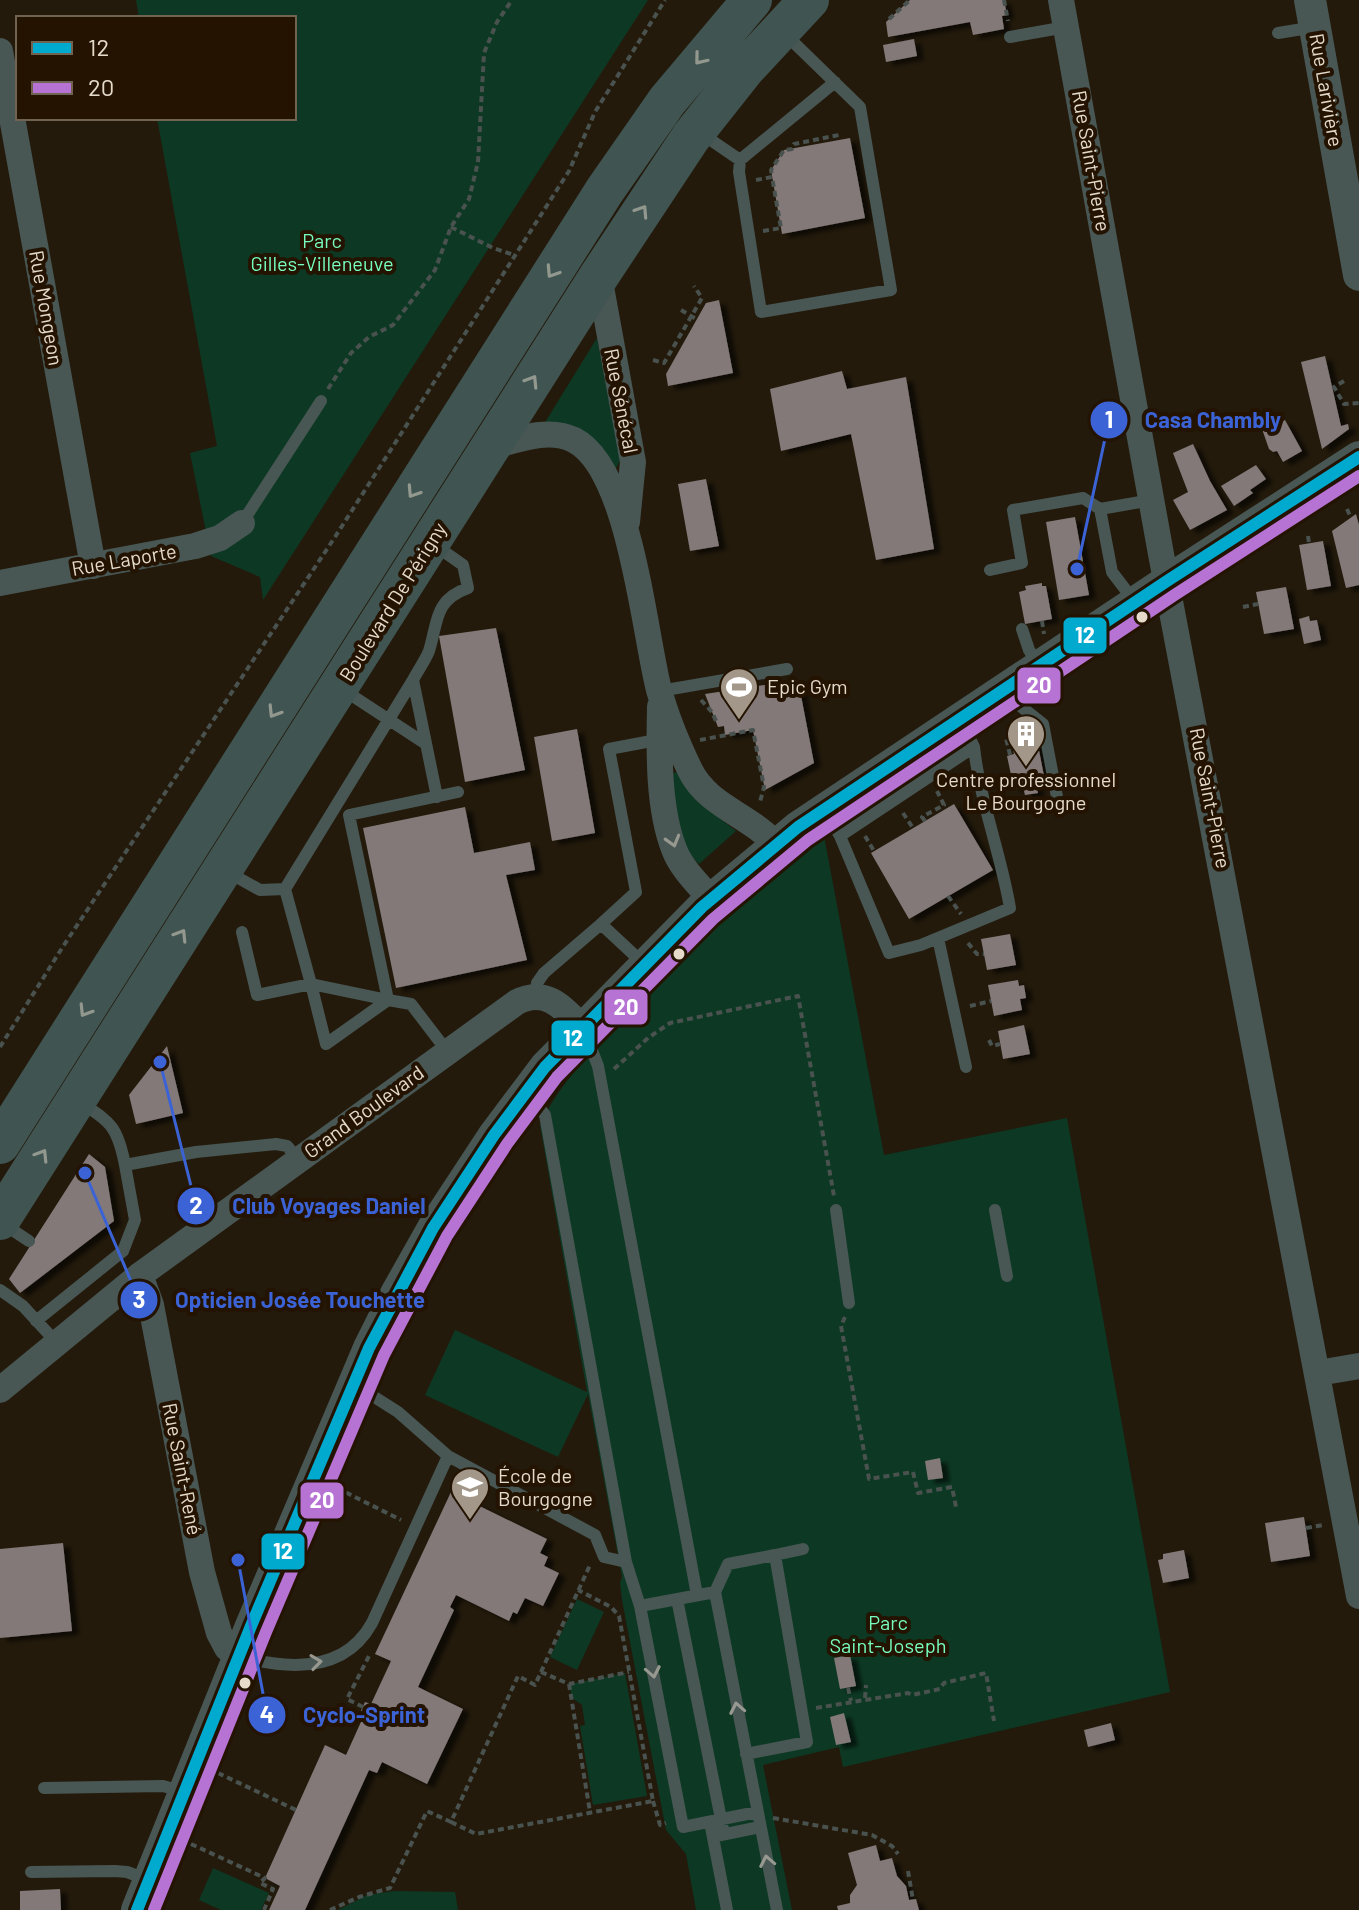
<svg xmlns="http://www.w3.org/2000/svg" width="1359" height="1910" viewBox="0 0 1359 1910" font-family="Barlow,sans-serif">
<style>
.green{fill:#0d3924}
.building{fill:#827978;filter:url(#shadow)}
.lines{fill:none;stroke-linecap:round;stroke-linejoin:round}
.path{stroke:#49524e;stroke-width:4;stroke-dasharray:6 4;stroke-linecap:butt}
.service{stroke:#485654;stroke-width:12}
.minor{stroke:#485654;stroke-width:26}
.tertiary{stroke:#485654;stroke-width:32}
.primary{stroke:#405452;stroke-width:40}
.bus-1-casing{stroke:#231300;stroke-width:18}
.bus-2-casing{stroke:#231300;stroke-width:18}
.bus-1{stroke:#00a9ce;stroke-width:12}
.bus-2{stroke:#b673d3;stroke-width:12}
.oneway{stroke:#93988e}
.oneway2{stroke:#979890}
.bus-dot{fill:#e6dbcb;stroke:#231300;stroke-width:3}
.labels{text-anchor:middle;stroke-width:8;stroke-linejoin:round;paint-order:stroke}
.street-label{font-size:20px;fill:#e6dbcb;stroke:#231300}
.park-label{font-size:20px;fill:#77fdbe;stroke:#231300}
.poi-label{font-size:20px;fill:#e6dbcb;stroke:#231300;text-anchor:start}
.leader{fill:none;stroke:#3b63d6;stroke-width:3}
.callout-dot{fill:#3b63d6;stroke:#231300;stroke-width:3}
.mark-label{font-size:24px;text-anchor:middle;font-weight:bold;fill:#fff}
.callout-label{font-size:22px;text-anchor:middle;font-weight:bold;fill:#3b63d6;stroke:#231300;stroke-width:8;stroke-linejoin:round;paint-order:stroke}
.line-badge{stroke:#231300;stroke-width:3}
.badge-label{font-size:22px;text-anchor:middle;font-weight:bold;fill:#fff}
</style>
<defs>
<filter id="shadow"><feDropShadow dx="7" dy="4" stdDeviation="2" flood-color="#0009"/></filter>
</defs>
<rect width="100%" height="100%" fill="#231a0b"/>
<path class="green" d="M136,0H648L263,600L260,577L211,556L190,453L217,446L157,118H294V18H139Z
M597,338L620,461L616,468L544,424Z
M677,772L696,800L736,831L699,864L685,850L669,774Z
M824,836L884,1155L1067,1118L1170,1692L843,1767L839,1747L763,1765L792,1910H696L686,1854L666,1830L622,1600L620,1583L622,1577L588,1394L558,1457L425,1395L455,1330L587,1392L540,1125C553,1096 572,1074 592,1051C661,970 742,901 824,836Z
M577,1599L604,1612L577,1670L550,1657Z
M625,1673L647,1796L593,1805L580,1726L585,1725L582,1705L572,1698L569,1684Z
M213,1868L269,1893L261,1910H221L199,1900Z
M394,1891L455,1892L458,1910H338L367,1895Z"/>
<path class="building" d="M910,0H1004L1007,15L1002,16L1004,29L973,35L970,22L888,37L886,22Z
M914,39L917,56L886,62L883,45Z
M850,138L865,218L782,234L771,170L784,150Z
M719,300L733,373L668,386L666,374L706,303Z
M1325,356L1341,426L1348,424L1349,429L1322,449L1301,362Z
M842,371L847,389L906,377L934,549L876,560L851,434L781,451L770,389Z
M1285,420L1302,451L1283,462L1277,451L1273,452L1269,449L1262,429L1272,422L1274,426Z
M1193,444L1210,481L1227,510L1190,530L1173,500L1188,492L1173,453Z
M1256,465L1266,479L1250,490L1253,493L1234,506L1221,486Z
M706,479L719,546L690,551L678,484Z
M1356,514L1359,525V585L1346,588L1332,531Z
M1075,517L1089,595L1059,600L1046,522Z
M1323,541L1331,586L1307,590L1299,545Z
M1042,583V586H1046L1052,619L1025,624L1019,592L1026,590L1025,586Z
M1286,587L1294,629L1264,634L1256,592Z
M1309,616L1310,621L1317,620L1321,640L1304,644L1299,619Z
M496,628L525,770L465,782L439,636Z
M798,680L814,763L765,790L753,730L725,735L724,726L718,727L705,694Z
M577,729L595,833L552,841L534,737Z
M1036,735L1045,781L1036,783L1038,793L1025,795L1023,787L1014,789L1007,756L1014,754L1011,740Z
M954,804L993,870L909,919L871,853Z
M465,807L474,853L530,842L535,870L506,875L527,960L396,988L363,828Z
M1010,934L1016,965L987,970L981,939Z
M1018,980L1019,986L1024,985L1026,998L1020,999L1022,1010L994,1016L988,985Z
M1024,1025L1030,1054L1003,1059L998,1031Z
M167,1046L183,1113L136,1124L129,1095Z
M89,1154L105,1167L114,1221L20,1293L9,1279Z
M940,1458L943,1478L928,1480L925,1461Z
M451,1492L547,1539L540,1553L548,1557L544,1566L559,1573L543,1606L525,1598L517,1614L513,1612L509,1621L456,1595L450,1607L454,1610L418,1687L463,1709L427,1784L382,1762L377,1773L369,1770L305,1910H269L280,1886L265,1878L325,1745L346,1755L365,1713L361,1711L365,1702L371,1704L391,1661L375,1654Z
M1304,1517L1310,1556L1271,1562L1265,1523Z
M63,1543L72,1631L0,1638V1549Z
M1184,1550L1189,1578L1163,1583L1158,1560L1163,1559V1554Z
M850,1655L856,1686L840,1689L834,1658Z
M844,1713L851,1742L836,1745L830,1717Z
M1111,1723L1115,1740L1088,1747L1084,1730Z
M876,1845L880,1861L892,1858L897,1876L906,1886L909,1900L916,1899L919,1910H838L837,1906L850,1903V1895L857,1885L848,1853Z
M60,1889L61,1910H20V1891Z"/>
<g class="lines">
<path class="path" d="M1004,0L1008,21
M889,19L910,0
M756,180L772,177L771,170L784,150L792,149L794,144L839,135
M451,227L493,248L514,255
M763,231L781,228L772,177
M681,310L696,319
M653,360L664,363L702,298L694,286
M1344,381L1334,387L1344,404L1359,403
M328,389L351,353L369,337L393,325L435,270L451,227L469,199L478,162L484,53L497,22L512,0
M1347,509L1351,518
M1308,536L1309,543
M1243,607L1258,604
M1042,621L1044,634
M701,700L712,712L716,721
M1019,725L1023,738
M700,740L753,730L764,787L760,802
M1010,755L1006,738L1021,735
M903,813L913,828
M925,821L922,817L944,805L937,791
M865,836L874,851
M948,896L961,914
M968,943L977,954H984
M970,1006L991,1001
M989,1040L992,1046L1000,1044
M0,1047L62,948L335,537L569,171L595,112L665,0
M614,1069L648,1038L670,1023L798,996L834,1196
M845,1317L841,1326L869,1479L913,1472L918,1493L952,1487L956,1507
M337,1488L401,1520
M1306,1528L1323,1525
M541,1672L569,1684L629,1672
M569,1684L590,1812
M848,1688L851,1701
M865,1698L866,1685
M363,1707L347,1699L369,1656
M816,1708L908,1693L912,1695L940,1689L944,1683L986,1673L994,1721
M218,1773L296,1810
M653,1801L660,1825L666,1823
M773,1818L872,1835L892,1846L898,1854
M451,1822L476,1834L653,1801L619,1616L611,1607L578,1590
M191,1844L265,1878L260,1883L273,1889L264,1910
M908,1871L913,1900
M330,1910L359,1897L390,1888L427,1811L451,1822L518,1676L535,1685L590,1565"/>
<path class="service" d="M1278,33L1315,27
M1010,37L1066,27
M702,134L740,160L835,82
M740,160L739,172L761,312L891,290L860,107L786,35
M242,523L321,401
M436,546L463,565L468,588C434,600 438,622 429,651C425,661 418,670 413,680L437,797
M990,570L1022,563L1013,510L1083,498L1100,509
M1135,602L1112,572L1100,509L1152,500
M1022,629L1029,650L1039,666
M342,689L426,744
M1006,690L1019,705L1043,724L1058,802
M660,691L787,669
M826,812L840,836L974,747L961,721
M840,836L889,953L921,945L1010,908C1001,854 980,802 974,747
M226,871L260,890L285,889L413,680
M285,889L311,984L388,1000
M242,932L257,995L311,984L326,1044L388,1000
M938,938L966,1067
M644,964L601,924L636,892L609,749L662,739
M535,996L537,983L544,973L601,924
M584,1030L598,1066L697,1595
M447,1051L411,1004L388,1000L349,815L458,792
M528,1093L545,1115L626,1562L640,1606
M81,1103C112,1122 118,1129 125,1165
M836,1210L849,1303
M995,1210L1007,1276
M2,1223L29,1241
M0,1290L23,1306L57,1343
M36,1321L123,1251L135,1220L125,1165L196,1152L276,1144L287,1146L298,1159
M355,1389L376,1398L398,1412L448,1456L595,1535L604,1557L626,1562
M775,1555L803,1549
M715,1592L728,1564L775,1555L807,1742L746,1754
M677,1599L724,1834
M242,1657C290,1670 345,1672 372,1623L448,1456
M44,1788L163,1786L184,1792
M757,1812L683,1827L640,1606L715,1592L777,1910
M710,1822L727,1910
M716,1836L760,1827
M31,1872L115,1871L127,1872L146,1879"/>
<path class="minor" d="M1061,0L1161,554L1359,1596
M0,51L93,566
M599,276L633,462L627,522
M490,447C517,440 548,427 574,440C630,468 644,632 659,690C666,716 678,745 690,770C708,807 751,815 776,845
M0,583L195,546L220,538L242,523
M660,707C659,751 658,808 674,849C681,868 698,884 711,899
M140,1275L151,1305L202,1572L219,1633L227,1648L239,1656
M1318,1373L1359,1366
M0,1390L140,1275L517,1002C546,987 563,1008 582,1027"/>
<path class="tertiary" d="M1310,0L1359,275
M137,1910L251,1626L369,1348L397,1292L433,1228L494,1135L545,1067L702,907L798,827L1167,581L1359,457"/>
<path class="primary" d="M0,1144L605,190L667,101L752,0
M0,1220L599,276L691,137L744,70L809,0"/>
<g class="bus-1-casing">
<path id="bus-1" d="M137,1910L251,1626L369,1348L433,1228L494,1135L545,1067L702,907L798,827L1167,581L1359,457"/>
</g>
<g class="bus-2-casing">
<path id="bus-2" d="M154,1910L266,1632L384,1355L447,1236L507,1144L557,1077L713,919L808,840L1176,594L1359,476"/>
</g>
<use href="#bus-1" class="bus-1"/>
<use href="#bus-2" class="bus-2"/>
</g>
<defs><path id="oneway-chevron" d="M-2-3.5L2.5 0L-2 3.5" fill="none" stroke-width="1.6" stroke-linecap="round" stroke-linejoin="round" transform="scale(2)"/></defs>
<g class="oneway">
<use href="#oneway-chevron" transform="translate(700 59) rotate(129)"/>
<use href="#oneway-chevron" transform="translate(642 211) rotate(-57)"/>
<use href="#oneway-chevron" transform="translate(552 272) rotate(123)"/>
<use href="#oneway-chevron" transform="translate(532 381) rotate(-58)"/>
<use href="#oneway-chevron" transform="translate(413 492) rotate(123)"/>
<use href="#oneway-chevron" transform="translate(274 712) rotate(122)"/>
<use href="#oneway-chevron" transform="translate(181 935) rotate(-58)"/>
<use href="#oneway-chevron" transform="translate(85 1011) rotate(122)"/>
<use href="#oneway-chevron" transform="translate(42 1155) rotate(-58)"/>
</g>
<g class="oneway2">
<use href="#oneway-chevron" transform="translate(673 841) rotate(74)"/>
<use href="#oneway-chevron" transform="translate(316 1662) rotate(-8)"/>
<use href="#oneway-chevron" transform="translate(653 1672) rotate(79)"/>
<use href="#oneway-chevron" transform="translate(737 1708) rotate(-101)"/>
<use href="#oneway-chevron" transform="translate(767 1861) rotate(-101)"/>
</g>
<defs>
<g id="stadium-pin" transform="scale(2)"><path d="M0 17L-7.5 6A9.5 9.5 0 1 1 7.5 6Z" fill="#a29788" stroke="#231300"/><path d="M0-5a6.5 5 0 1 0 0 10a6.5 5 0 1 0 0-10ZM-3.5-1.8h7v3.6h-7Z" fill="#fff"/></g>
<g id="building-pin" transform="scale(2)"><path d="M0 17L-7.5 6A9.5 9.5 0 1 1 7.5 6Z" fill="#a29788" stroke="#231300"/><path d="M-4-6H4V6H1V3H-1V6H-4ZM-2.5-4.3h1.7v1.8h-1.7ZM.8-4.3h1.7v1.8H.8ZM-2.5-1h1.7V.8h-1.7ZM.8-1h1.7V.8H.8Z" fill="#fff"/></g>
<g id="school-pin" transform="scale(2)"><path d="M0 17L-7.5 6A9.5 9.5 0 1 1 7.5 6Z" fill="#a29788" stroke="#231300"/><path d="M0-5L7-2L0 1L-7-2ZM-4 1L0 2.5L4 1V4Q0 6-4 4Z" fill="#fff"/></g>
</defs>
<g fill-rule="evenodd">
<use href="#stadium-pin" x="739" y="687"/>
<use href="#building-pin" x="1026" y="734"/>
<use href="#school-pin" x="470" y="1487"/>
</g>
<g class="bus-dot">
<circle cx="1142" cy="617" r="7"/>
<circle cx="679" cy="954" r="7"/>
<circle cx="245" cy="1683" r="7"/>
</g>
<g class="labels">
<g class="street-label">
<text transform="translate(1326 90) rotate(80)" y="7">Rue Larivière</text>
<text transform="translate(1091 161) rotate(80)" y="7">Rue Saint-Pierre</text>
<text transform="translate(46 308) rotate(80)" y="7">Rue Mongeon</text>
<text transform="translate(621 401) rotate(79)" y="7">Rue Sénécal</text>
<text transform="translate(124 560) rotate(-10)" y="7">Rue Laporte</text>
<text transform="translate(393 602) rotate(-58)" y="7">Boulevard De Périgny</text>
<text transform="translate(1210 798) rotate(79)" y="7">Rue Saint-Pierre</text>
<text transform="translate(364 1112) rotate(-36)" y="7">Grand Boulevard</text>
<text transform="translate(182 1469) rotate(79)" y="7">Rue Saint-René</text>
</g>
<g class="park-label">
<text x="322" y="248">Parc<tspan x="322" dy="23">Gilles-Villeneuve</tspan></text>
<text x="888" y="1630">Parc<tspan x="888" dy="23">Saint-Joseph</tspan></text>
</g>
<g class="poi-label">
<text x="767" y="694">Epic Gym</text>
<text x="1026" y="787" text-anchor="middle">Centre professionnel<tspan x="1026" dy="23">Le Bourgogne</tspan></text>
<text x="498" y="1483">École de<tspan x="498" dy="23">Bourgogne</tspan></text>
</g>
</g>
<path class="leader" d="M1077 569L1109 420M160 1062L196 1206M85 1173L139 1300M238 1560L267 1715"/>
<g class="callout-dot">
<circle cx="1077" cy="569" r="8"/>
<circle cx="160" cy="1062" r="8"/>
<circle cx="85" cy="1173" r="8"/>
<circle cx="238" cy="1560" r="8"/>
<circle cx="1109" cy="420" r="20"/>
<circle cx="196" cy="1206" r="20"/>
<circle cx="139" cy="1300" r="20"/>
<circle cx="267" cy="1715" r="20"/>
</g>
<g class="mark-label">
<text x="1109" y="428">1</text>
<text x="196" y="1214">2</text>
<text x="139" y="1308">3</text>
<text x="267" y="1723">4</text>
</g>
<g class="callout-label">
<text x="1213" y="428">Casa Chambly</text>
<text x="329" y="1214">Club Voyages Daniel</text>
<text x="300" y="1308">Opticien Josée Touchette</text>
<text x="364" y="1723">Cyclo-Sprint</text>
</g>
<g class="line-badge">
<rect x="1062" y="616" width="46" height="39" rx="8" fill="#00a9ce"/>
<rect x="1016" y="666" width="46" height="39" rx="8" fill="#b673d3"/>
<rect x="603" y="988" width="46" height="38" rx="8" fill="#b673d3"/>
<rect x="550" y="1019" width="46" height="38" rx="8" fill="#00a9ce"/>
<rect x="299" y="1481" width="46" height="39" rx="8" fill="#b673d3"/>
<rect x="260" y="1532" width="46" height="39" rx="8" fill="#00a9ce"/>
</g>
<g class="badge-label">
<text x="1085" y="643">12</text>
<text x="1039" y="693">20</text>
<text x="626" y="1015">20</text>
<text x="573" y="1046">12</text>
<text x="322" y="1508">20</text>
<text x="283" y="1559">12</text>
</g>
<rect x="16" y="16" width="280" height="104" fill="#231300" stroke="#716351" stroke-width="2"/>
<rect x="32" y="42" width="40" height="12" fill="#00a9ce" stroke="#716351" stroke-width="2"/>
<text x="88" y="56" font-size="24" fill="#e6dbcb">12</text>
<rect x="32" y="82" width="40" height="12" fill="#b673d3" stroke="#716351" stroke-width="2"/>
<text x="88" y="96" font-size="24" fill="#e6dbcb">20</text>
</svg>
